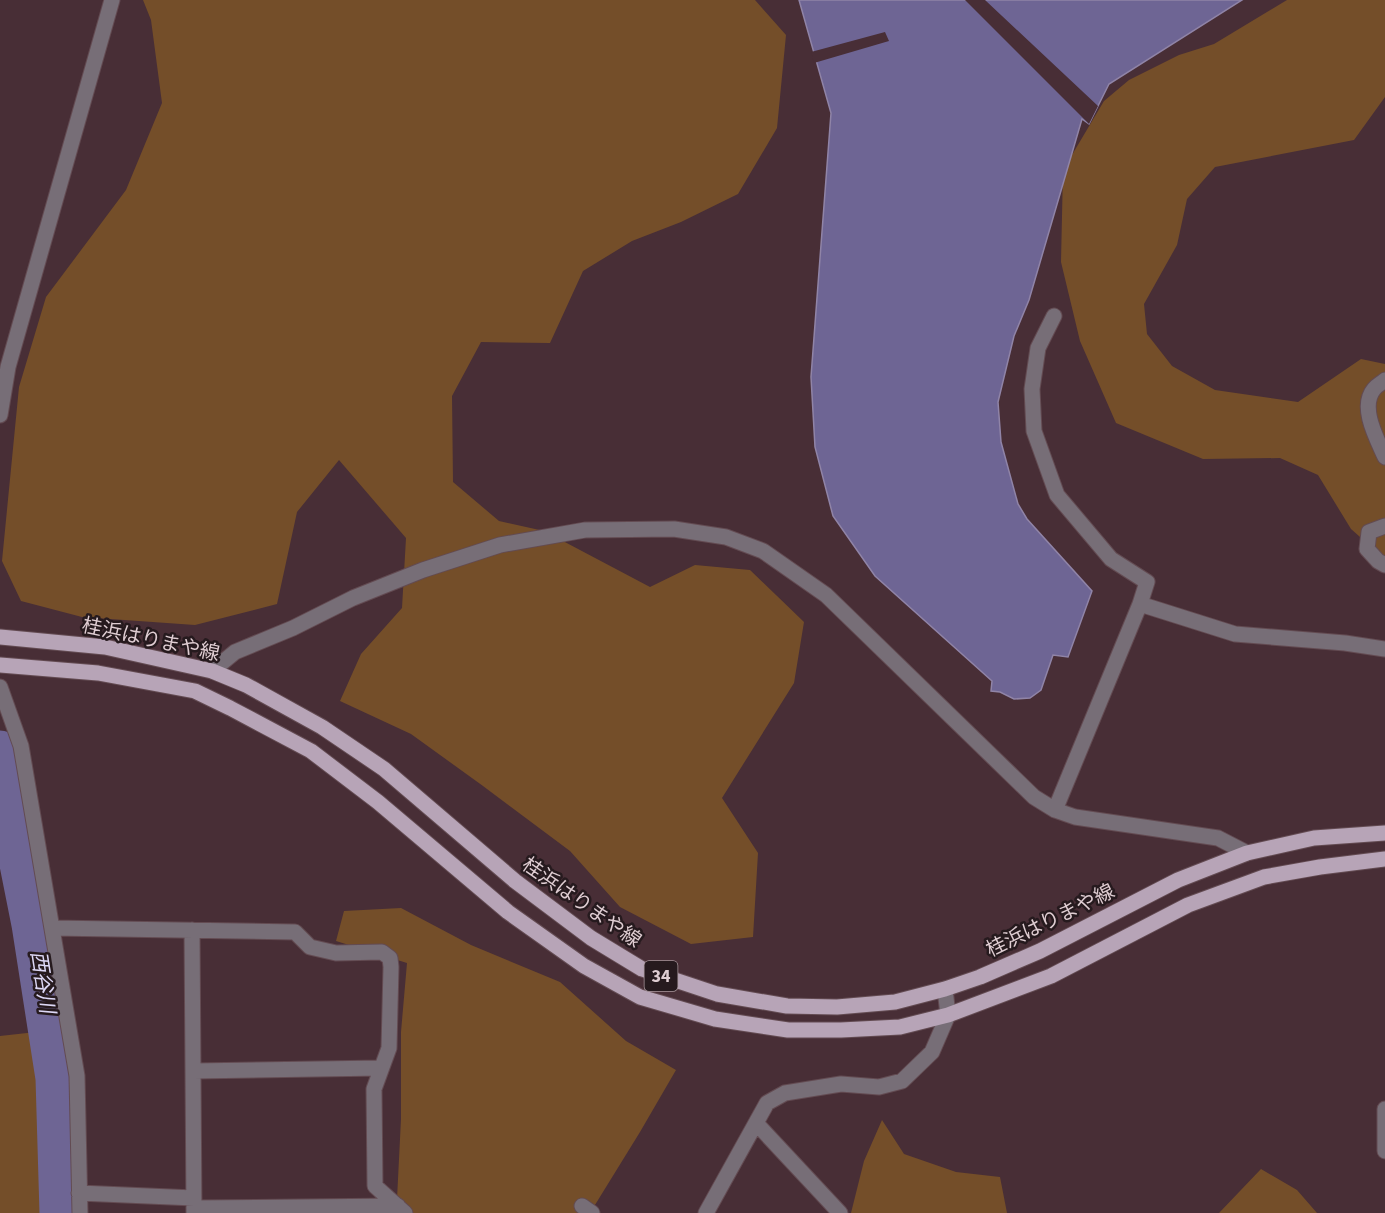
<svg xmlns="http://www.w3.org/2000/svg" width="1385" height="1213" viewBox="0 0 1385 1213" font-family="'Source Sans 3','Noto Sans JP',sans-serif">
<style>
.green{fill:#744e29}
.water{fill:#6e6594;stroke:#9084a7;stroke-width:1.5}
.pier{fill:#482e36}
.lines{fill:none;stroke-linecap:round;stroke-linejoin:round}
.river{stroke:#6e6594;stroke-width:45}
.minor-casing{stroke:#634b52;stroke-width:17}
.major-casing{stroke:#634b52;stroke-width:17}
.minor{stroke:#776e77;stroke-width:15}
.major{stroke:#b7a4b7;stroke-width:15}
.labels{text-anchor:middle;stroke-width:5;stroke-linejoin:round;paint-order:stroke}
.shield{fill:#261a1e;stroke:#a8979c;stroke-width:1.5}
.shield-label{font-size:18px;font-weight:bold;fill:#dfcdd2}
.street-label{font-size:20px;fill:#dfcdd2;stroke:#261a1e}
.water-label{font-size:21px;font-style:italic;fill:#ddd8f6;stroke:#261a1e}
</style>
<rect width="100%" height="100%" fill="#482e36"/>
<path class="green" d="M143,0H755L786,35L777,128L738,194L681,222L632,241L583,271L550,343L481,342L452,396L453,482L499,521L544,531L650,587L695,565L750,570L804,622L794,683L722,798L758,853L753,937L691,944L620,907L570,851L483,786L411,734L340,701L361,654L402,608L406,538L339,460L297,512L277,604L195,625L82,617L21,601L2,561L19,387L46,297L126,190L162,103L151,20Z
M1287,0H1385V97L1354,140L1215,167L1187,199L1177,245L1144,304L1147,334L1172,366L1215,390L1298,402L1361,359L1385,364V559L1351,529L1318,475L1280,458L1203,459L1116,423L1080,341L1061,262L1063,170L1104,101L1129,80L1179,55L1214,44Z
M401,908L471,945L560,982L626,1041L676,1070L640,1132L590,1213H400L397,1199L401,1119V1032L407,963L336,941L344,911Z
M36,1032L56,1088L54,1213H0V1036Z
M882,1120L904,1154L956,1172L1000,1177L1007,1213H851L864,1161Z
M1261,1169L1297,1190L1317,1213H1219Z"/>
<path class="water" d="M799,0H1242L1109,84L1089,124L1082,119L1029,300L1014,336L998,402L1001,442L1018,504L1027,519L1092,591L1068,657L1053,655L1041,690L1030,698L1014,699L1000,692L991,691L992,681L875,576L833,516L815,447L811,377L831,113Z"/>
<path class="pier" d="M965,0H985L1098,106L1089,124Z
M885,32L889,41L814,63L811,52Z"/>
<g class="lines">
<path class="river" d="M0,753L34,924L58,1078L62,1213"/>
<g class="minor-casing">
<path id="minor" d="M1054,316L1038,348L1032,389L1034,431L1057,495L1111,559L1147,582L1140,604L1055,810
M1385,380C1382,383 1377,385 1374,389C1359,407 1377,439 1385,457
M0,415L8,367L112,0
M1385,526L1369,532L1367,549L1378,561L1385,565
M1140,604L1235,634L1345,643L1385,649
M212,671L235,652L293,628L353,598L423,570L500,545L585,530L674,529L726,537L763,551L826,595L1034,797L1055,810L1075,817L1218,838L1247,853
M0,687L21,746L77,1076L80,1213
M52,928L295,932L310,947L336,953L382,952L390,958L391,967L389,1048L374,1089L375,1186L405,1213
M192,930L194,1213
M194,1071L381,1068
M1385,1109V1151
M756,1123L840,1213
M79,1193L194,1198
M582,1206L592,1213
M194,1208L398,1206
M706,1213L767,1103L785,1093L841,1084L879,1087L902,1081L932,1052L948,1015L945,989"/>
</g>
<g class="major-casing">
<path id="major" d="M0,637L105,647L212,671L246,685L322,727L384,769L515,881L591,938L642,969L717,994L787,1006L837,1007L895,1002L945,989L980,977L1040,951L1178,880L1247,853L1314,838L1385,833
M0,665L98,673L195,691L230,708L311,751L378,802L508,912L584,966L640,997L715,1019L788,1030H841L900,1027L948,1015L1051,976L1188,905L1264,877L1320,867L1385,859"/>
</g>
<use href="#minor" class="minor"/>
<use href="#major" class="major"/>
</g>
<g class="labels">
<rect class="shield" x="644.5" y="961" width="33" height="30" rx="4.5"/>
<g class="shield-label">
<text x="661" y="982">34</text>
</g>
<g class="street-label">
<text transform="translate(151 639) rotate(12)" y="7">桂浜はりまや線</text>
<text transform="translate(582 902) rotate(35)" y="7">桂浜はりまや線</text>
<text transform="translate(1050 920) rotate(-26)" y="7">桂浜はりまや線</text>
</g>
<g class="water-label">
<text transform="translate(43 982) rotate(81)" y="7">西谷川</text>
</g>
</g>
</svg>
